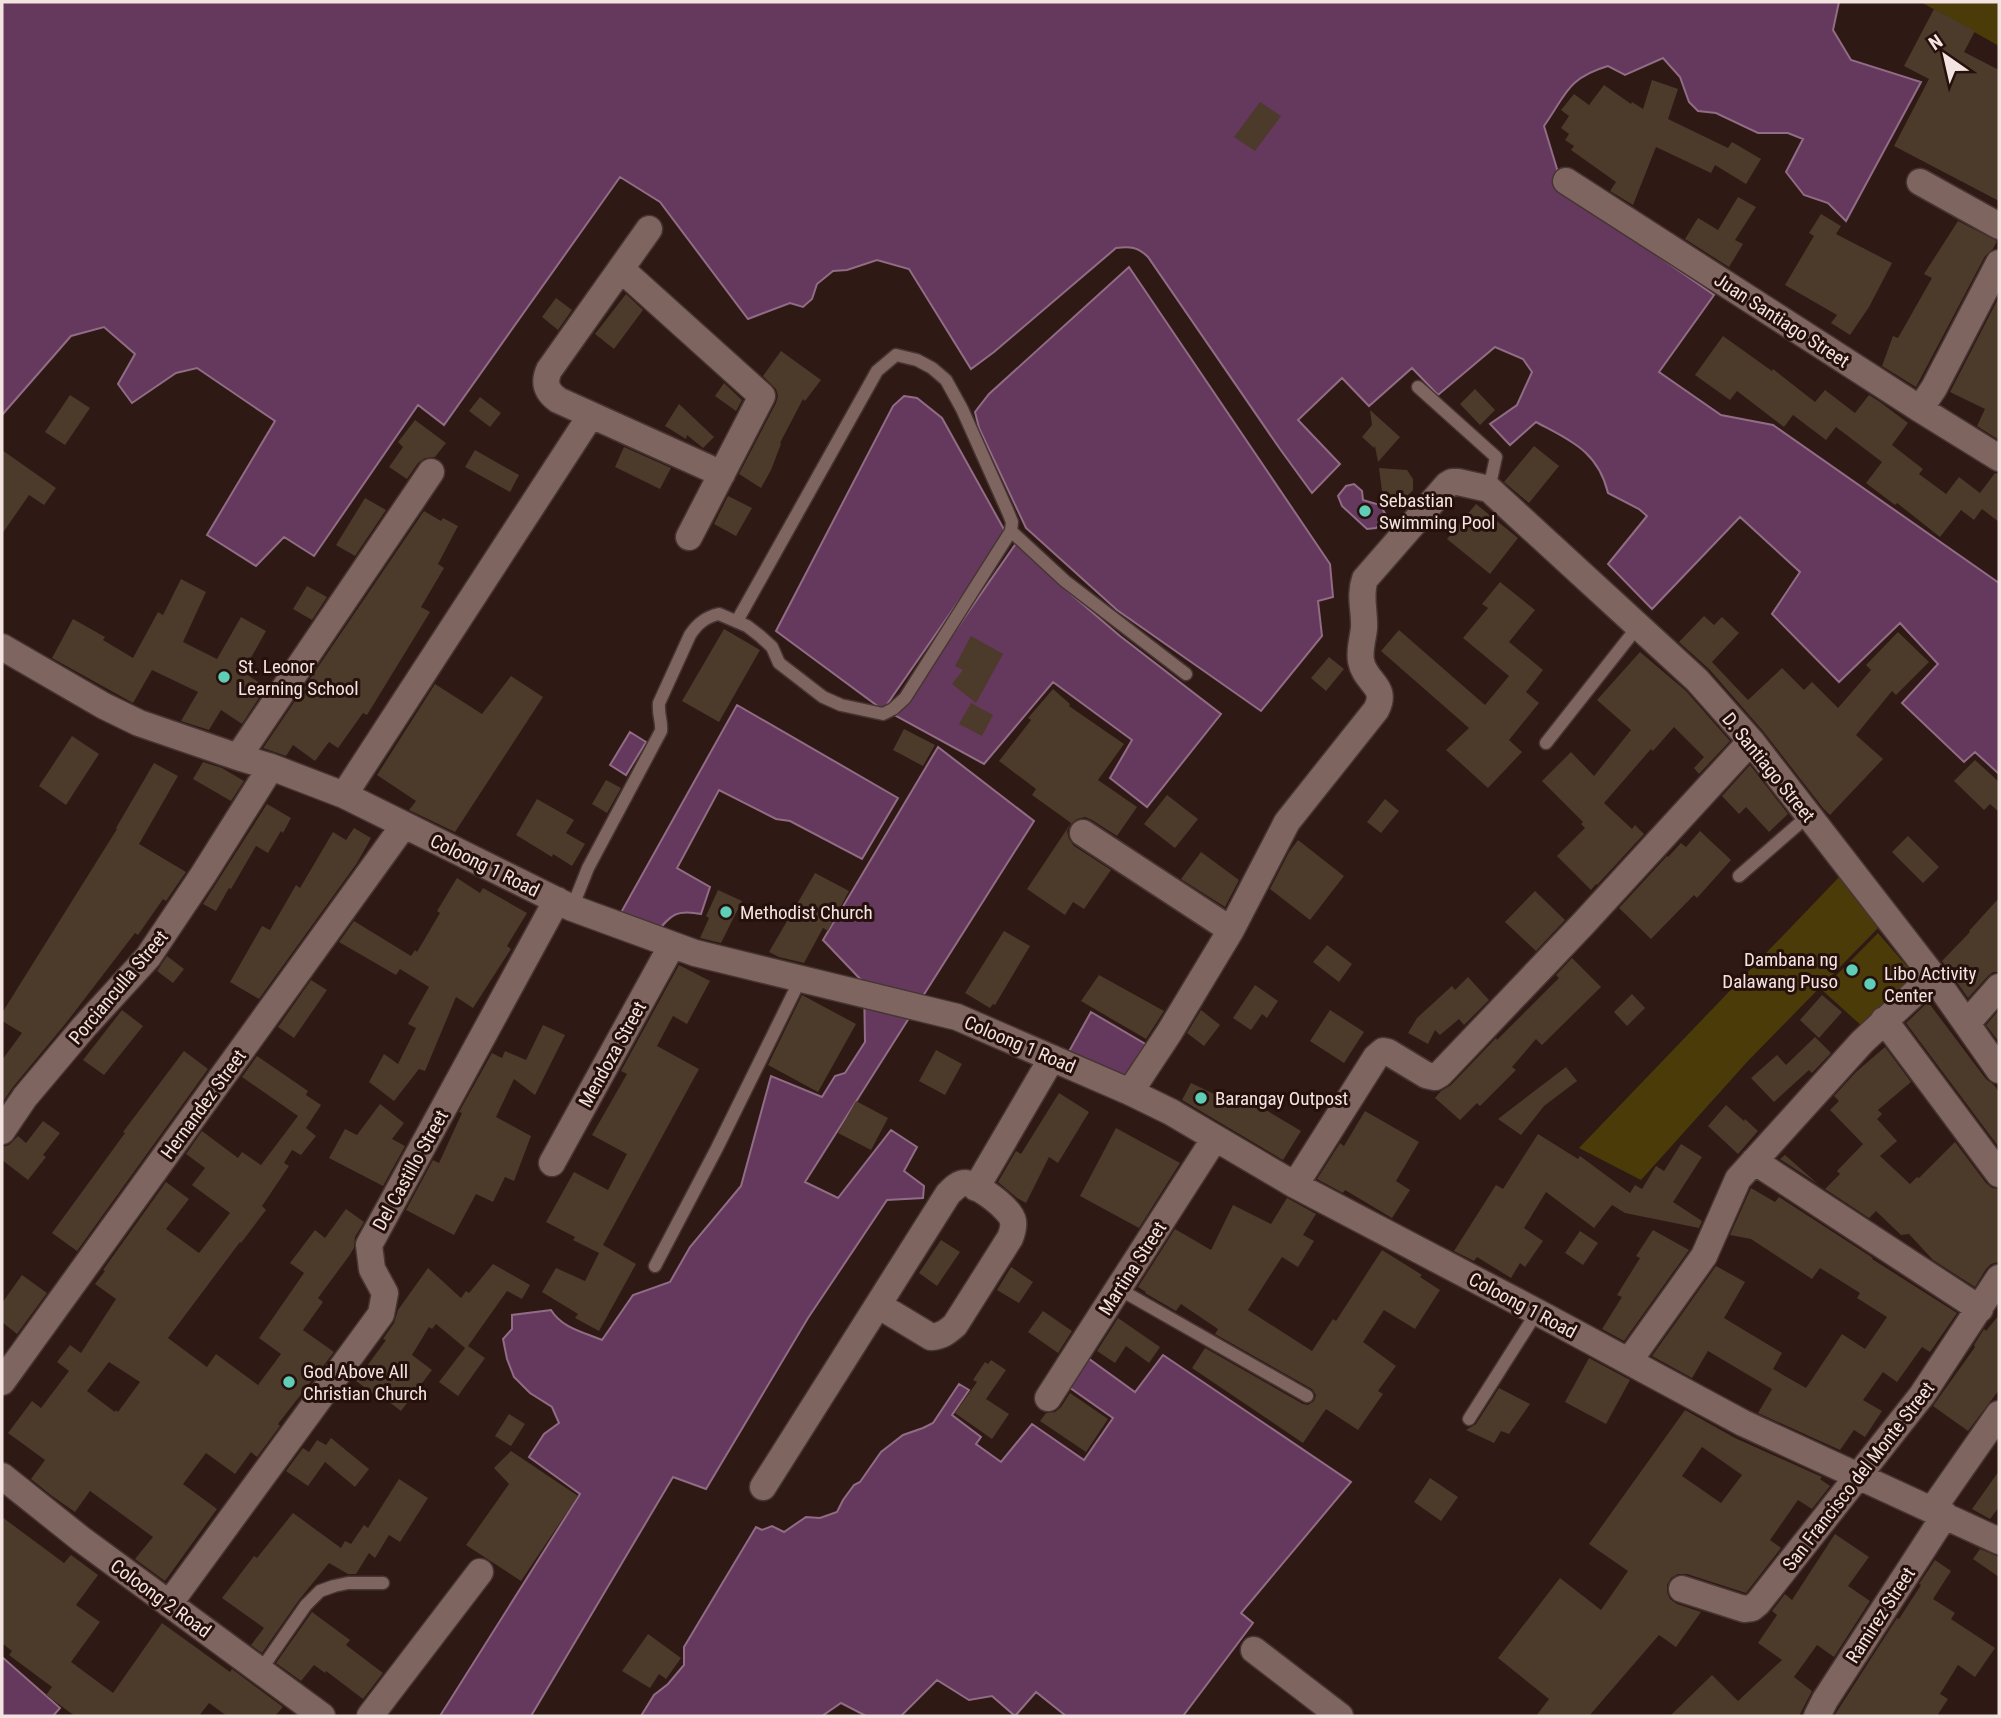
<svg xmlns="http://www.w3.org/2000/svg" width="2001" height="1718" viewBox="0 0 2001 1718" font-family="'Roboto Condensed',sans-serif">
<style>
.green{fill:#4a3b09}
.water{fill:#65395d;stroke:#906c85;stroke-width:2}
.building{fill:#4c3a2a;fill-rule:evenodd}
.lines{fill:none;stroke-linecap:round;stroke-linejoin:round}
.lane-casing{stroke:#473533;stroke-width:15}
.street-casing{stroke:#473533;stroke-width:29}
.lane{stroke:#7f655f;stroke-width:12}
.street{stroke:#7f655f;stroke-width:26}
.poi-dot{fill:#5eceb7;stroke:#25100c;stroke-width:2.5}
.labels{text-anchor:middle;stroke-width:6;stroke-linejoin:round;paint-order:stroke}
.street-label{font-size:19px;fill:#f4e4e1;stroke:#25100c}
.poi-label{font-size:19px;fill:#f4e4e1;stroke:#25100c;text-anchor:start}
</style>
<rect width="100%" height="100%" fill="#2f1915"/>
<path class="green" d="M1921,2H1999V46Z
M1842,874L1880,926L1747,1062L1641,1180L1579,1148Z
M1878,933L1918,979L1864,1028L1822,990Z"/>
<path class="water" d="M2,2H1839L1833,30L1851,60L1921,82L1846,221L1828,203L1804,195L1786,172L1803,139L1788,133H1758L1716,113L1698,111L1689,102L1680,77L1663,58L1625,75L1608,66C1567,78 1566,95 1544,126L1557,169V182L1560,188L1714,295L1659,372L1721,415L1773,425L1999,583V774L1975,752L1964,762L1902,703L1938,664L1900,623L1839,682L1772,614L1800,572L1740,517L1652,609L1608,564L1647,516L1639,509L1608,493C1598,451 1571,441 1536,422L1510,445L1490,424L1517,405L1532,372L1523,359L1495,347L1438,395L1412,368L1369,406L1342,378L1298,420L1340,464L1312,493L1280,449L1148,257C1138,247 1130,246 1116,248L994,352L971,369L909,269L877,260L847,270L833,271L817,284L812,299L803,307L790,303L748,319L660,202L620,177L444,425L418,405L314,556L284,537L256,566L207,535L275,421L197,368L176,373L132,403L118,384L135,354L104,327L71,336L2,415Z
M1129,267L1330,564L1333,597L1318,601L1322,636L1261,711L1117,610L1026,528L979,428L975,412L989,394Z
M904,396L917,398L942,418L1006,533L883,710L776,631L893,406Z
M1354,484L1362,491L1363,500L1380,505L1386,515L1376,528L1367,529L1342,506L1338,496L1346,486Z
M1019,539L1058,583L1120,636L1221,714L1147,807L1110,778L1132,740L1053,682L984,764L896,716Z
M737,705L898,798L862,859L790,821L776,819L719,790L677,868L710,887L701,914C676,909 671,915 656,933L618,918Z
M630,732L646,742L626,775L610,765Z
M938,747L1034,821L805,1182L838,1198L891,1130L917,1147L904,1171L924,1186L923,1198L887,1200L808,1318L706,1489L673,1477L531,1716H440L580,1494L529,1457L544,1434L559,1423L552,1407L530,1393L514,1377L507,1359L503,1339L512,1329V1315L551,1310C562,1328 583,1332 602,1340L633,1295L670,1282L690,1247L741,1186L771,1076L822,1097L835,1076L845,1073L865,1042L864,983L823,940Z
M1091,1012L1147,1045L1131,1085L1067,1055Z
M1163,1355L1351,1482L1241,1613L1253,1623L1183,1716H1066L1036,1692L1015,1716L992,1696L969,1700L937,1680L901,1716H866L841,1703L822,1716H641L654,1695L668,1684L684,1665V1647L756,1527L762,1530L772,1526L784,1532L806,1517L820,1518L837,1512L843,1500L854,1485L860,1482L881,1452L903,1435L923,1428L933,1423L959,1384L969,1390L952,1415L981,1437L976,1444L1001,1462L1032,1424L1084,1460L1113,1418L1066,1385L1085,1356L1135,1392Z
M2,1657L60,1708L53,1716H2Z"/>
<path class="building" d="M1934,9L1975,31L1964,52L1999,70V201L1894,146L1929,79L1904,66Z
M1652,80L1678,89L1668,119L1728,148L1732,142L1761,159L1746,184L1715,165L1711,173L1656,147L1633,205L1610,191L1616,182L1571,150L1574,146L1565,140L1569,134L1561,128L1569,116L1561,110L1574,94L1589,105L1604,85L1631,104L1632,102L1643,109Z
M1260,102L1281,116L1255,151L1234,137Z
M1738,197L1756,207L1735,240L1743,244L1729,267L1685,239L1698,218L1718,230Z
M1821,214L1841,226L1836,234L1892,263L1869,307L1850,335L1831,323L1837,315L1785,285L1814,236L1809,233Z
M1958,221L1997,241L1993,249L1985,256L1916,387L1882,366L1893,336L1898,338L1932,278L1924,274Z
M626,294L643,310L614,349L595,334Z
M1999,297V440L1977,426L1985,409L1950,392Z
M556,298L572,310L558,330L542,317Z
M1723,336L1772,371L1773,369L1815,402L1825,390L1855,413L1869,395L1880,402L1908,423L1892,445L1923,469L1919,474L1946,494L1959,477L1980,493L1995,473L1999,474V522L1982,509L1974,520L1961,510L1940,537L1897,503L1895,505L1866,483L1882,462L1836,427L1826,440L1793,415L1784,427L1737,391L1730,400L1695,375Z
M781,351L821,380L805,401L803,399L780,443L781,444L771,470L761,488L739,474L776,403L778,396L776,389L763,376Z
M724,383L742,400L736,411L715,396Z
M1475,389L1495,410L1480,425L1460,404Z
M70,395L90,408L65,445L45,432Z
M480,397L501,413L490,427L469,411Z
M679,404L714,437L703,448L687,435L686,439L665,426Z
M1370,410L1400,437L1378,462L1375,446L1374,448L1362,437L1372,425Z
M415,420L446,443L435,457L425,458L418,463L407,479L389,467L403,447L398,442Z
M1534,446L1559,466L1529,503L1504,482Z
M624,447L671,468L660,489L615,467Z
M2,450L56,488L44,505L29,495L2,534Z
M475,450L519,475L510,492L465,467Z
M1379,468L1407,470L1413,479V490L1407,496L1394,500L1382,491Z
M728,496L752,508L736,536L714,524Z
M365,498L386,510L355,556L336,545Z
M1476,504L1518,538L1490,574L1447,539Z
M424,511L441,521L443,518L458,526L438,564L444,568L421,607L430,612L367,715L363,713L338,748L329,742L315,761L293,745L286,756L263,748Z
M181,579L206,592L183,642L217,659L241,617L266,631L243,672L266,687L242,724L221,710L209,730L181,721L198,692L152,670L133,703L52,658L73,619L105,637L103,640L133,658L158,612L163,615Z
M1500,582L1535,610L1509,642L1543,670L1526,692L1539,703L1509,740L1522,752L1488,788L1446,750L1469,728L1381,651L1399,630L1485,705L1509,676L1463,638L1488,608L1482,604Z
M307,586L327,597L312,620L293,609Z
M1704,616L1714,625L1722,617L1739,633L1712,662L1748,700L1782,668L1804,690L1812,682L1838,708L1871,670L1866,665L1898,632L1929,662L1896,695L1892,691L1856,735L1883,759L1830,815L1823,808L1763,731L1709,669L1679,642Z
M724,629L760,650L719,722L682,701Z
M971,636L1003,654L976,703L952,684L963,670L955,666Z
M1640,652L1686,691L1730,741L1699,774L1694,768L1704,757L1674,727L1653,751L1651,749L1604,803L1632,829L1635,825L1644,834L1597,885L1596,884L1591,890L1557,856L1585,828L1581,824L1583,822L1542,781L1571,752L1594,776L1631,730L1597,700Z
M1329,657L1344,669L1326,691L1311,678Z
M511,676L543,697L455,832L409,810L416,801L377,775L435,684L482,714Z
M1053,689L1070,704L1069,706L1124,744L1098,780L1137,807L1117,836L1092,820L1085,817L1077,819L1070,825L1067,831L1069,839L1074,846L1111,870L1084,909L1073,902L1065,915L1027,889L1071,823L1032,795L1036,789L999,761L1031,720L1028,718Z
M971,703L993,715L982,736L959,724Z
M904,729L935,745L923,766L893,750Z
M72,736L99,754L66,805L39,786Z
M1975,760L1999,782V812L1990,804L1984,810L1954,781Z
M203,762L222,768L244,781L231,801L193,779Z
M154,763L178,776L139,844L186,872L166,901L163,899L138,935L135,933L66,1023L13,1087L2,1103V1060L22,1033L2,1021V1013L117,829L116,828Z
M1750,765L1788,814L1769,832L1746,807L1739,814L1722,796Z
M606,780L621,788L607,813L592,804Z
M1167,795L1198,819L1175,848L1144,824Z
M537,799L574,820L566,833L585,844L572,866L553,854L552,857L516,835Z
M1385,799L1399,811L1381,833L1367,822Z
M267,804L291,818L283,833L281,831L268,853L256,846L231,889L229,888L216,911L203,904Z
M354,828L371,838L357,863L259,999L230,982L262,926L270,930L296,885L300,888L333,832L346,840Z
M1700,831L1731,860L1697,898L1694,895L1651,939L1619,908L1667,856L1668,857L1681,843L1686,847Z
M1908,836L1939,867L1923,883L1892,852Z
M1298,840L1344,876L1310,920L1270,889L1289,852Z
M1201,852L1239,880L1225,907L1181,879Z
M815,873L849,891L828,931L823,928L804,963L779,957L769,952Z
M457,878L480,893L483,888L527,913L507,946L511,949L473,1008L456,997L425,1071L419,1069L394,1101L369,1082L384,1054L398,1064L416,1028L408,1024L429,987L400,969L396,975L339,942L354,921L411,956L415,950L417,952L440,913L437,911Z
M718,890L742,901L721,943L700,938L709,918L706,916Z
M1535,891L1565,920L1536,951L1505,922Z
M1999,898V972H1993L1988,976L1968,998L1942,961L1970,932L1969,931Z
M1004,931L1030,946L995,1005L993,1004L990,1008L965,993Z
M1327,945L1352,964L1339,982L1313,962Z
M167,956L184,969L173,983L157,971Z
M1572,958L1601,987L1542,1045L1536,1039L1512,1067L1516,1070L1480,1106L1477,1103L1460,1120L1435,1098L1441,1091L1451,1085L1496,1038L1497,1040L1559,978L1556,975Z
M679,965L710,981L687,1024L673,1016L657,1046L699,1069L603,1245L636,1264L599,1331L575,1318L578,1314L542,1292L556,1268L585,1281L599,1253L573,1240L575,1237L546,1222L574,1172L608,1190L627,1154L592,1135L627,1074L621,1071Z
M1099,975L1164,1011L1146,1039L1081,1001Z
M1468,977L1489,1000L1464,1025L1459,1019L1440,1035L1435,1030L1428,1044L1408,1033L1417,1018L1452,986L1455,990Z
M311,980L327,990L294,1038L278,1027Z
M1255,985L1278,1001L1267,1018L1262,1014L1251,1030L1233,1018Z
M1632,994L1645,1008L1627,1026L1614,1012Z
M802,995L856,1024L818,1092L768,1065Z
M1822,995L1842,1012L1819,1038L1800,1020Z
M1928,1002L1986,1079L1994,1085L1999,1092L1998,1146L1906,1023Z
M122,1010L143,1026L104,1075L83,1060Z
M1201,1010L1220,1025L1204,1046L1187,1033Z
M1330,1010L1364,1032L1344,1063L1310,1041Z
M1999,1010V1042L1986,1025Z
M543,1025L565,1035L535,1095L514,1079L496,1117L531,1136L514,1181L505,1177L493,1202L476,1194L454,1235L406,1210L433,1160L439,1163L462,1113L459,1112L492,1053L502,1058L505,1051L526,1060Z
M1815,1037L1831,1053L1812,1073L1809,1070L1774,1102L1751,1078L1777,1055L1786,1065Z
M1885,1047L1911,1082L1878,1110L1882,1114L1877,1119L1897,1141L1880,1156L1910,1184L1917,1177L1919,1178L1955,1142L1986,1183L1992,1188L1999,1189V1262L1991,1264L1986,1269L1975,1287L1933,1260L1909,1234L1901,1235L1876,1211L1869,1218L1825,1189L1840,1174L1837,1171L1863,1144L1830,1110L1839,1101L1834,1096L1856,1072Z
M936,1050L962,1064L945,1095L919,1081Z
M184,1051L208,1069L77,1251L52,1233L125,1133L123,1132Z
M257,1056L308,1091L306,1095L321,1105L306,1128L316,1136L301,1155L292,1150L284,1163L289,1166L262,1206L266,1210L241,1243L240,1242L168,1338L207,1367L216,1354L258,1385L281,1354L259,1338L304,1273L290,1263L315,1230L325,1238L346,1209L364,1222L355,1237L354,1248L349,1256L318,1298L323,1302L303,1330L334,1352L278,1424L280,1426L257,1457L251,1452L235,1474L206,1453L183,1484L217,1509L165,1581L135,1559L153,1537L90,1491L75,1512L52,1496L31,1479L45,1460L8,1433L32,1401L41,1408L69,1371L57,1362L70,1345L81,1353L116,1299L95,1284L105,1271L103,1270L166,1182L189,1199L166,1229L199,1253L230,1213L192,1185L205,1168L186,1154L202,1131L238,1158L242,1152L261,1165L298,1116L242,1077ZM109,1362L140,1382L118,1412L116,1410L115,1412L87,1391Z
M1566,1067L1577,1081L1544,1106L1521,1135L1498,1119Z
M1191,1083L1241,1107L1246,1098L1301,1131L1283,1160L1182,1100Z
M1059,1093L1089,1112L1058,1163L1049,1157L1026,1203L1017,1198L998,1182L1016,1151L1021,1154Z
M856,1101L888,1118L871,1150L838,1133Z
M380,1104L404,1123L392,1139L405,1146L383,1186L329,1158L345,1129L357,1135Z
M1726,1105L1744,1121L1745,1119L1758,1131L1738,1154L1708,1126Z
M1365,1111L1419,1142L1396,1181L1410,1190L1392,1218L1345,1190L1343,1193L1317,1179L1340,1143L1344,1146Z
M43,1121L60,1133L43,1155L46,1157L28,1180L2,1160V1147L9,1145L18,1136L26,1143Z
M1116,1128L1180,1163L1139,1228L1080,1196Z
M1538,1134L1578,1159L1580,1156L1630,1193L1635,1185L1642,1189L1656,1166L1664,1171L1681,1144L1702,1157L1673,1202L1702,1221L1699,1228L1625,1213L1612,1205L1594,1228L1546,1192L1524,1228L1543,1241L1525,1267L1520,1263L1511,1278L1477,1257L1474,1261L1454,1251L1496,1185L1503,1189Z
M1785,1155L1818,1184L1780,1159Z
M1751,1188L1775,1202L1779,1197L1873,1258L1872,1259L1957,1313L1930,1352L1922,1347L1897,1382L1883,1372L1863,1400L1882,1411L1865,1437L1854,1430L1840,1450L1758,1413L1772,1389L1708,1351L1692,1378L1652,1356L1716,1266L1745,1282L1724,1318L1782,1353L1773,1369L1806,1388L1842,1334L1865,1349L1887,1317L1857,1298L1860,1293L1820,1268L1812,1279L1751,1239L1730,1235Z
M1287,1198L1316,1214L1303,1235L1314,1241L1298,1267L1282,1257L1248,1310L1312,1351L1333,1319L1336,1321L1382,1250L1422,1275L1420,1277L1440,1290L1415,1329L1384,1310L1363,1342L1396,1366L1378,1391L1383,1394L1358,1430L1326,1409L1303,1443L1192,1368L1205,1348L1303,1404L1308,1405L1314,1401L1316,1395L1312,1389L1215,1334L1218,1329L1181,1304L1176,1311L1145,1293L1146,1292L1138,1287L1175,1229L1211,1250L1233,1205L1271,1224Z
M1653,1230L1689,1250L1624,1341L1602,1329L1622,1297L1617,1295L1640,1258L1636,1256Z
M1580,1231L1598,1243L1583,1265L1565,1253Z
M941,1240L960,1252L937,1286L919,1273Z
M493,1264L530,1285L522,1299L507,1291L468,1346L485,1358L458,1396L439,1382L465,1348L436,1324L432,1329L429,1327L412,1355L432,1370L401,1411L381,1396L379,1398L356,1381L386,1340L383,1339L394,1323L398,1310L428,1268L461,1298L466,1291L469,1293Z
M1011,1267L1033,1282L1019,1303L997,1290Z
M22,1275L47,1293L17,1334L2,1322V1303Z
M1043,1311L1072,1331L1058,1353L1028,1332Z
M1999,1315V1390L1968,1431L1933,1406L1975,1347L1974,1345L1984,1329L1986,1331Z
M1118,1318L1160,1347L1149,1363L1126,1346L1115,1363L1097,1351Z
M1589,1358L1630,1380L1606,1424L1565,1402Z
M991,1360L1006,1370L986,1399L1009,1414L992,1439L955,1413L977,1382L973,1380L985,1362L988,1364Z
M1499,1388L1530,1404L1509,1434L1501,1431L1494,1443L1466,1430L1476,1424Z
M1070,1393L1108,1419L1086,1452L1040,1421L1046,1413L1055,1412L1061,1407Z
M1685,1410L1735,1438L1822,1477L1820,1479L1830,1486L1812,1509L1798,1500L1770,1540L1781,1548L1746,1593L1687,1574H1678L1671,1578L1667,1585V1592L1670,1599L1677,1604L1701,1612L1676,1647L1659,1635L1589,1716H1536L1549,1699L1498,1658L1560,1578L1601,1610L1628,1571L1589,1544ZM1702,1447L1742,1475L1721,1503L1682,1476Z
M509,1414L525,1424L511,1446L495,1436Z
M331,1438L369,1469L355,1487L325,1462L308,1486L286,1471L303,1448L309,1452L317,1440L326,1445Z
M511,1451L578,1496L521,1581L466,1545L509,1484L494,1468Z
M1999,1471V1507L1990,1519L1972,1509Z
M1430,1478L1458,1497L1441,1521L1414,1502Z
M399,1479L428,1498L400,1542L389,1535L375,1558L369,1553L356,1574H348L329,1563L299,1600L262,1653L251,1645L264,1628L222,1598L254,1556L257,1558L293,1513L341,1548L345,1541L351,1544L364,1525L368,1528Z
M2,1517L64,1563L71,1555L98,1575L76,1605L100,1622L71,1662L113,1693L162,1623L230,1672L232,1669L283,1707L275,1716H227L209,1703L199,1716H75L46,1695L52,1687L9,1655L12,1651L2,1643Z
M1835,1534L1869,1557L1848,1586L1870,1601L1834,1657L1817,1645L1794,1677L1812,1691L1799,1716H1670L1712,1675L1738,1701L1782,1660L1758,1643L1777,1615L1772,1611L1785,1594L1792,1600Z
M1980,1549L1999,1557V1577L1973,1559Z
M1935,1560L1951,1571L1933,1599L1955,1613L1951,1619L1995,1648L1975,1677L1958,1665L1940,1694L1948,1699L1937,1716H1834L1897,1618L1899,1619L1921,1585L1919,1584Z
M312,1612L350,1640L346,1645L383,1673L363,1699L326,1671L325,1673L314,1665L301,1681L276,1663Z
M648,1634L681,1658L666,1679L659,1674L650,1688L622,1671Z"/>
<g class="lines">
<g class="lane-casing">
<path id="lane" d="M1418,387L1496,457L1489,489
M1011,531L1065,581L1186,674
M1546,743L1639,625
M1739,876L1809,815
M572,908L588,868L661,731C662,720 658,716 659,703L690,635C697,624 705,617 719,614L747,626L760,636L772,647L779,663L823,697L841,705L883,714L893,709L905,698L1011,531L1012,522L1008,512L962,409L946,380L932,368L917,360L896,355L877,371L737,621
M655,1266L717,1148L801,978
M1119,1289L1307,1396
M1469,1419L1537,1312
M260,1671L306,1605L320,1591L334,1586L348,1583H383"/>
</g>
<g class="street-casing">
<path id="street" d="M1566,181L1920,409L1999,458
M1920,182L1999,226
M649,229L549,370C543,384 547,392 558,400L722,474
M621,269L762,396L689,537
M1920,409L1934,388L1999,263
M2,647L104,706L139,723L238,757L271,767L344,795L572,908L695,953L957,1017L1130,1092L1171,1112L1295,1185L1537,1312L1743,1423L1999,1541
M238,757L431,472
M344,795L591,415
M1083,833L1231,930
M1884,1020L1999,1174
M1967,1023L1999,987
M1130,1092L1169,1033L1231,930L1287,822L1376,710C1389,686 1365,683 1361,661C1359,650 1363,639 1364,628C1365,611 1359,596 1365,579L1447,485L1452,482H1458L1489,489L1697,680L1751,741L1933,976L1999,1070
M2,1131L25,1097L84,1027L148,957L203,875L271,767
M1754,1161L1980,1309
M552,1163L672,945
M1295,1185L1376,1057L1383,1051L1388,1052L1426,1075L1435,1077L1440,1074L1582,925L1751,741
M976,1188L1052,1058
M1629,1361L1704,1256L1738,1179L1862,1042L1933,976
M2,1382L404,825
M1048,1398L1215,1138
M2,1476L81,1539L322,1716
M763,1487L948,1194C953,1189 958,1183 966,1183C978,1185 1011,1209 1013,1221C1014,1227 1012,1233 1010,1238L955,1325C947,1332 942,1336 931,1337L878,1305
M1932,1510L1999,1414
M1682,1589L1744,1609L1752,1608L1758,1603L1922,1395L1999,1278
M169,1604L381,1314L385,1293L372,1269L369,1245L557,900
M1254,1650L1340,1716
M370,1716L480,1572
M1817,1716L1825,1700L1945,1515"/>
</g>
<use href="#lane" class="lane"/>
<use href="#street" class="street"/>
</g>
<g class="poi-dot">
<circle cx="1365" cy="511" r="7"/>
<circle cx="224" cy="677" r="7"/>
<circle cx="726" cy="912" r="7"/>
<circle cx="1852" cy="970" r="7"/>
<circle cx="1870" cy="984" r="7"/>
<circle cx="1201" cy="1098" r="7"/>
<circle cx="289" cy="1382" r="7"/>
</g>
<g class="labels">
<g class="street-label">
<text transform="translate(1782 320) rotate(33)" y="7">Juan Santiago Street</text>
<text transform="translate(1769 767) rotate(51)" y="7">D. Santiago Street</text>
<text transform="translate(485 865) rotate(26)" y="7">Coloong 1 Road</text>
<text transform="translate(118 987) rotate(-50)" y="7">Porcianculla Street</text>
<text transform="translate(1020 1044) rotate(23)" y="7">Coloong 1 Road</text>
<text transform="translate(612 1054) rotate(-61)" y="7">Mendoza Street</text>
<text transform="translate(203 1104) rotate(-54)" y="7">Hernandez Street</text>
<text transform="translate(410 1170) rotate(-61)" y="7">Del Castillo Street</text>
<text transform="translate(1132 1268) rotate(-57)" y="7">Martina Street</text>
<text transform="translate(1523 1305) rotate(28)" y="7">Coloong 1 Road</text>
<text transform="translate(1858 1476) rotate(-52)" y="7">San Francisco del Monte Street</text>
<text transform="translate(161 1598) rotate(36)" y="7">Coloong 2 Road</text>
<text transform="translate(1880 1615) rotate(-57)" y="7">Ramirez Street</text>
</g>
<g class="poi-label">
<text x="1379" y="507">Sebastian<tspan x="1379" dy="22">Swimming Pool</tspan></text>
<text x="238" y="673">St. Leonor<tspan x="238" dy="22">Learning School</tspan></text>
<text x="740" y="919">Methodist Church</text>
<text x="1838" y="966" text-anchor="end">Dambana ng<tspan x="1838" dy="22">Dalawang Puso</tspan></text>
<text x="1884" y="980">Libo Activity<tspan x="1884" dy="22">Center</tspan></text>
<text x="1215" y="1105">Barangay Outpost</text>
<text x="303" y="1378">God Above All<tspan x="303" dy="22">Christian Church</tspan></text>
</g>
</g>
<rect width="2001" height="1718" fill="none" stroke="#f4e4e1" stroke-width="7"/>
<g transform="translate(1945 56) rotate(326)" stroke="#25100c" stroke-width="5" paint-order="stroke">
<path d="M0-5L12 26L0 18L-12 26Z" fill="#f4e4e1"/>
<text y="-10" font-size="19" font-weight="bold" text-anchor="middle" fill="#f4e4e1">N</text>
</g>
</svg>
